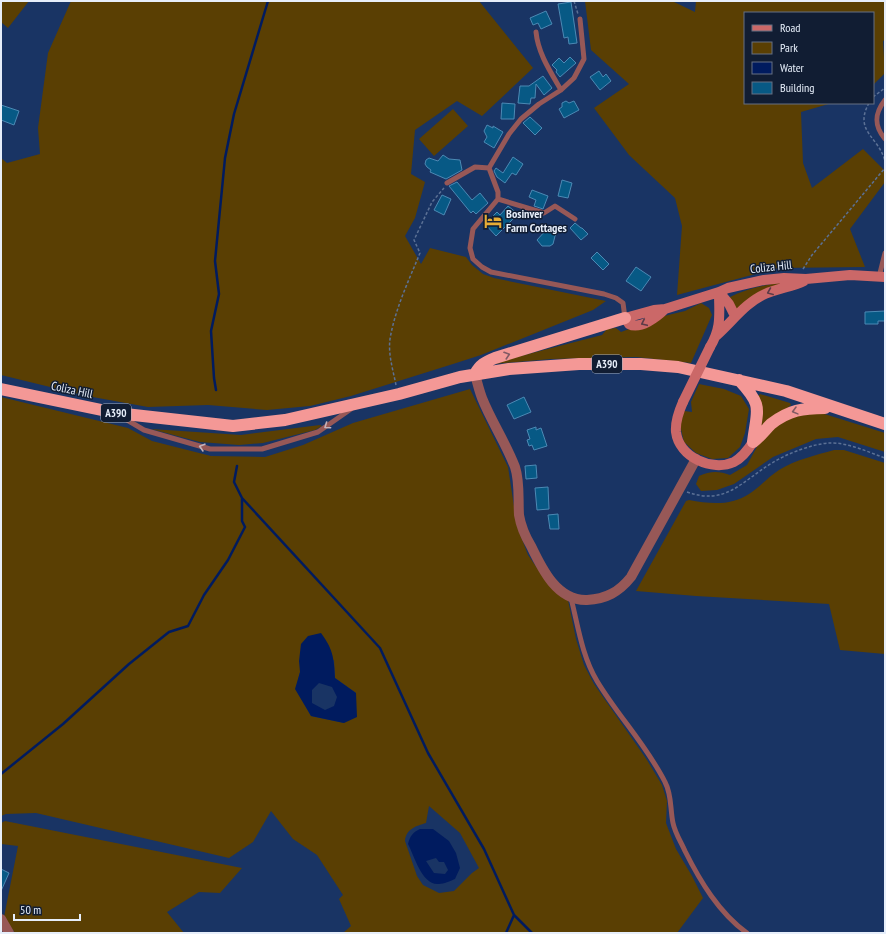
<svg xmlns="http://www.w3.org/2000/svg" width="886" height="934" viewBox="0 0 886 934" font-family="'PT Sans Narrow',sans-serif">
<style>
.green{fill:#5a3f03;fill-rule:evenodd}
.water{fill:#001b5f;fill-rule:evenodd}
.lines{fill:none;stroke-linecap:round;stroke-linejoin:round}
.stream{stroke:#001b5f;stroke-width:2.5}
.building{fill:#075985;stroke:#4c89b4}
.path{stroke:#5c7195;stroke-width:1.5;stroke-dasharray:3 2;stroke-linecap:butt}
.lane{stroke:#975857;stroke-width:5}
.street{stroke:#975857;stroke-width:10}
.secondary{stroke:#cb6868;stroke-width:10}
.highway{stroke:#f49896;stroke-width:12}
.secondary-bridge{stroke:#cb6868;stroke-width:10}
.oneway{stroke:#5b3b48}
.oneway2{stroke:#825a64}
.oneway3{stroke:#c6b2b9}
.labels{text-anchor:middle;stroke-width:3;stroke-linejoin:round;paint-order:stroke}
.shield{fill:#111d33;stroke:#a6afbe;stroke-width:1}
.shield-label{font-size:11px;font-weight:bold;fill:#e6eefa}
.poi-label{font-size:12px;font-weight:bold;fill:#e6eefa;stroke:#111d33;text-anchor:start}
.street-label{font-size:12px;fill:#e6eefa;stroke:#111d33}
</style>
<rect width="100%" height="100%" fill="#193464"/>
<path class="green" d="M1,1H29L8,28L1,22Z
M71,1H479L533,68L482,116L457,101L415,130L411,174L425,182L415,218L405,236L421,264L430,248L466,257L472,265L483,274L494,278L606,301L593,310L481,355L453,364L351,396L310,406L267,410L208,405L148,407L87,396L1,375V158L7,163L40,154L38,128L48,53Z
M585,1H672L695,12L696,1H885V40L883,41L885,73L873,85V13H745V103H832L801,112L803,163L812,188L863,149L885,171V182L850,229L865,267L778,268L677,295L682,226L675,198L629,155L594,108L629,84L591,50Z
M453,109L468,126L434,156L419,139Z
M787,281L735,310L728,298C747,288 767,285 787,281Z
M701,303L709,308L712,315L691,363L636,357L551,359L494,364V363L602,335L607,329L616,328L621,332L664,316L685,311Z
M699,384L724,389L741,396L749,409L745,433L740,447L728,458L712,459L696,453L684,442L680,425L684,411L692,412L691,402Z
M470,389L508,467L517,526L528,555L546,581L568,600L576,639L584,665L594,684L647,760L662,785L667,801L666,823L676,849L692,876L703,898L677,933H343L351,926L339,899L343,895L317,855L293,839L271,811L253,842L229,858L36,813L6,814L1,816V397L128,428L152,441L211,456L265,457L303,445L353,423ZM334,660L335,678L356,693L344,723L311,716L296,689L300,672ZM429,806L460,833L479,868L472,873L454,891L439,893L423,885L417,876L405,841C406,829 416,826 426,823Z
M760,394L790,403L791,405L758,433V396Z
M815,411L885,433V452L838,437L816,439L773,457L734,484L717,490L701,491L696,484L699,476C710,471 719,471 730,475L747,465L759,443L778,422Z
M320,425L322,426L315,430L263,443L239,445L200,442L151,429L241,435Z
M834,450H844L885,463V654L840,650L829,604L696,596L636,591L686,501L689,500C710,504 731,506 749,494C760,487 768,477 779,470C795,460 816,455 834,450Z
M5,821L242,868L220,893L199,892L167,912L184,933H15L4,917L18,846L1,844V823Z"/>
<path class="water" d="M321,633C333,649 334,658 335,678L356,693L357,717L344,723L311,716L295,689L300,672L299,661L301,644L308,636ZM319,683L332,687L337,697L334,706L325,710L312,703V690Z
M420,829H433L449,841L456,853L460,868L455,879C450,881 444,884 439,884C422,886 414,855 408,844C410,836 413,832 420,829ZM436,858L439,862H444L448,870L445,874L434,873L426,861Z"/>
<g class="lines">
<path class="stream" d="M216,390L214,378L211,331L219,294L215,261L225,158L234,114L268,1
M242,498L380,648L428,753L484,849L514,915L506,933
M1,774L63,724L129,664L169,632L188,626L204,595L228,560L245,527L242,521V498L234,482L237,466
M514,915L532,933"/>
</g>
<path class="building" d="M571,2L577,43L569,44L568,37L564,38L558,4Z
M546,11L552,24L541,29L538,23L533,25L530,18Z
M570,57L576,63L560,77L556,72L557,70L552,65L559,58L564,63Z
M599,71L603,77L606,74L611,81L600,90L590,77Z
M543,76L552,88L544,95L536,84L535,98H531L530,104L518,103L520,86H529Z
M566,101L569,103L574,101L579,110L564,118L559,109L562,107V103Z
M502,103L515,104L514,119H501Z
M1,105L19,111L14,125L1,120Z
M530,117L542,128L535,135L523,123Z
M487,125L493,128V126L503,132L494,148L484,142L487,137L484,131Z
M443,155L449,159L460,160L462,170L446,179L430,172L431,170L427,167L425,164L426,160L429,158L438,161Z
M513,157L523,164L516,175L512,173L505,183L497,177L494,171L496,168L503,173Z
M562,180L572,183L568,198L558,196Z
M457,182L472,200L480,193L488,203L476,214L473,211L471,213L449,186Z
M532,190L548,196L543,209L534,206L536,200L529,197Z
M442,195L451,199L444,215L434,210Z
M508,206L518,214L496,236L485,224L497,212L500,215Z
M575,223L581,228H582L588,234L581,240L570,228Z
M552,227L557,234L555,236L553,244L550,246H542L537,240L546,230L547,231Z
M597,252L609,264L603,270L591,258Z
M636,267L651,277L641,291L626,281Z
M885,311V321H878V324H865V312Z
M524,397L531,412L514,419L507,405Z
M536,427V430L541,428L547,446L534,450L532,445L529,446L527,440L530,439L527,430Z
M536,465L537,478L526,479L525,466Z
M548,487L549,509L537,510L535,488Z
M558,514L559,529H550L548,515Z
M1,869L9,873L1,891Z"/>
<g class="lines">
<path class="path" d="M574,1L578,14
M873,97L885,88
M869,103C853,132 880,137 885,162
M803,269L812,255L885,168
M396,385C393,370 388,354 390,339C395,309 409,280 420,253L414,240L432,202L444,188
M687,492C726,506 742,481 772,463C786,454 812,444 829,443C847,442 868,452 885,458"/>
<path class="lane" d="M536,32C538,53 550,71 561,90
M885,100C874,114 874,126 885,139
M447,183L475,167L489,168
M498,199V192L489,168L509,134L521,119L539,104L561,90L574,78L584,59L580,19
M575,219L555,206L544,213L498,199L473,229L470,248L473,259L482,267L491,272L604,294L616,298L623,303L625,318
M879,277L885,253
M122,417L144,430L210,449H262L318,432L351,409
M571,598C578,626 582,656 597,681C618,716 647,746 665,782C672,795 670,809 673,823C675,833 681,842 685,851C700,881 719,913 747,933"/>
<path class="street" d="M475,374C477,382 479,390 482,398C491,421 506,443 515,467C520,482 518,499 519,515C521,527 525,536 531,546C542,569 557,601 587,600C606,599 619,592 631,577L696,459
M1,919L9,933"/>
<path class="secondary" d="M719,292L729,304L735,316
M665,309C657,317 640,330 629,324L625,318L654,310L665,309L719,292L728,288L764,280L784,278L806,279L850,275L885,277
M716,336C733,321 745,303 765,294C778,288 792,287 804,281
M710,347C722,327 719,314 719,292
M683,402C679,411 675,421 676,432C679,457 712,472 734,462C743,457 748,450 753,442"/>
<path class="highway" d="M475,374C480,365 485,362 495,358L625,318
M739,380C764,407 757,408 753,442
M1,389L116,413L233,426L285,420L399,394L460,377L509,369L579,364H641L678,367L786,391L885,424
M753,442C760,437 765,430 771,424C789,410 803,408 825,408"/>
<path class="secondary-bridge" d="M683,402L710,347"/>
</g>
<defs><path id="oneway-chevron" d="M-2-3.5L2.5 0L-2 3.5" fill="none" stroke-width="1.6" stroke-linecap="round" stroke-linejoin="round"/></defs>
<g class="oneway">
<use href="#oneway-chevron" transform="translate(770 292) rotate(157)"/>
<use href="#oneway-chevron" transform="translate(644 323) rotate(155)"/>
</g>
<g class="oneway2">
<use href="#oneway-chevron" transform="translate(507 355) rotate(-18)"/>
<use href="#oneway-chevron" transform="translate(795 411) rotate(165)"/>
</g>
<g class="oneway3">
<use href="#oneway-chevron" transform="translate(327 426) rotate(145)"/>
<use href="#oneway-chevron" transform="translate(202 447) rotate(-164)"/>
</g>
<defs>
<g id="hotel-bare" transform="scale(1.38)"><path d="M-6-4.5h1.5V1H6V5H4.5V3h-9V5H-6ZM-4 0a1.8 1.8 0 1 1 3.6 0ZM.5 0V-2.5h3Q6-2.5 6 0Z" fill="#e6ad36" stroke="#111d33" stroke-width="2.5" paint-order="stroke"/></g>
</defs>
<g fill-rule="evenodd">
<use href="#hotel-bare" x="493" y="221"/>
</g>
<g class="labels">
<g class="shield">
<rect x="592" y="355" width="30" height="18" rx="3"/>
<rect x="101" y="404" width="30" height="18" rx="3"/>
</g>
<g class="shield-label">
<text x="607" y="368">A390</text>
<text x="116" y="417">A390</text>
</g>
<g class="poi-label">
<text x="506" y="218">Bosinver<tspan x="506" dy="14">Farm Cottages</tspan></text>
</g>
<g class="street-label">
<text transform="translate(771 267) rotate(-6)" y="4">Coliza Hill</text>
<text transform="translate(72 390) rotate(12)" y="4">Coliza Hill</text>
</g>
</g>
<rect width="886" height="934" fill="none" stroke="#e6eefa" stroke-width="4"/>
<rect x="744" y="12" width="130" height="92" fill="#111d33" stroke="#667183"/>
<rect x="752" y="25" width="20" height="6" fill="#cb6868" stroke="#667183"/>
<text x="780" y="32" font-size="12" fill="#e6eefa">Road</text>
<rect x="752" y="42" width="20" height="12" fill="#5a3f03" stroke="#667183"/>
<text x="780" y="52" font-size="12" fill="#e6eefa">Park</text>
<rect x="752" y="62" width="20" height="12" fill="#001b5f" stroke="#667183"/>
<text x="780" y="72" font-size="12" fill="#e6eefa">Water</text>
<rect x="752" y="82" width="20" height="12" fill="#075985" stroke="#667183"/>
<text x="780" y="92" font-size="12" fill="#e6eefa">Building</text>
<path d="M14 914v6h66v-6" fill="none" stroke="#e6eefa" stroke-width="2"/>
<text x="20" y="914" font-size="12" fill="#e6eefa" stroke="#111d33" stroke-width="3" paint-order="stroke">50 m</text>
</svg>
